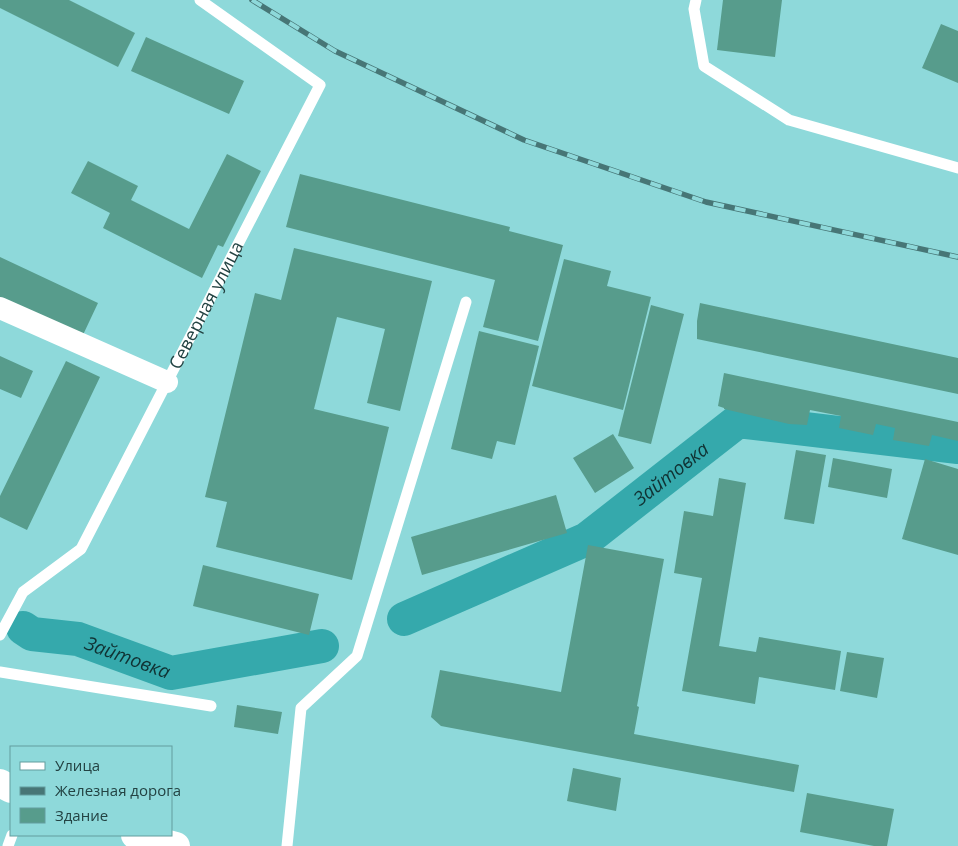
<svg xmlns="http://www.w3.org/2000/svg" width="958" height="846" viewBox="0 0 958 846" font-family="'Open Sans',sans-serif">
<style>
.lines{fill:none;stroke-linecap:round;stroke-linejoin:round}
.river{stroke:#35a9ac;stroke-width:34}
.building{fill:#579c8c}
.service{stroke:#fff;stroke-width:11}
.minor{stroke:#fff;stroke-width:22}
.secondary{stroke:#fff;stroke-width:28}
.rail-casing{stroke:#477676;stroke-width:5.5}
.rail{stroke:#8ed9da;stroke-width:4;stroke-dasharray:11;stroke-linecap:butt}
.labels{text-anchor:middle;stroke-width:4;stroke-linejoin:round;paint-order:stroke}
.street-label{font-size:18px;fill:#234343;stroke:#8ed9da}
.water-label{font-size:19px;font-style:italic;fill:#103233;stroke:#8ed9da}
</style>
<rect width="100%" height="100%" fill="#8ed9da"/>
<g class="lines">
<g class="river">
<path id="s1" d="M404,619L587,539L738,421L958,447"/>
<path id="s2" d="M23,628L32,634L78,639L171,673L322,646"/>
</g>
</g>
<path class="building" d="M0,0H69L135,33L118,67L0,8Z
M723,0H782L775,57L717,50Z
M941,24L958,31V83L922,68Z
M146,37L244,81L229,114L131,71Z
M227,154L261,171L223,247L218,245L202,278L103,228L110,213L71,193L88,161L138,186L131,200L189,229Z
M300,174L510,227L509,231L563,245L538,341L483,327L495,280L286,227Z
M294,248L432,281L400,411L367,403L385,329L337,317L314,409L389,427L352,580L216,547L227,502L205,497L255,293L281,300Z
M0,257L98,303L82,337L0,299Z
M564,259L611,271L607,286L651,297L623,410L532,386Z
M700,303L958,358V394L697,339V321Z
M651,305L684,314L651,444L618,436Z
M479,331L539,346L515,445L497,441L492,459L451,449Z
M0,356L33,371L21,398L0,389Z
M66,361L100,377L27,530L0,517V496Z
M724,373L958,422V441L932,435L929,446L893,440L895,428L876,424L873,435L839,428L841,416L810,410L807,425L789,424L724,409V408L718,406Z
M613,434L634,468L595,493L573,458Z
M796,450L826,455L814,524L784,519Z
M833,458L892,469L887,498L828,487Z
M925,459L958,469V555L902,539Z
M719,478L746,483L719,646L756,652L759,637L841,651L835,690L759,677L755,704L682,691L702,578L674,573L684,511L713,516Z
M556,495L567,533L422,575L411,537Z
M588,545L664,559L637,706L639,707L634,734L799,765L794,792L441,726L431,717L440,670L561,692Z
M203,565L319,594L309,635L193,606Z
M847,652L884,658L877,698L840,691Z
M237,705L282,712L278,734L234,727Z
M573,768L621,778L616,811L567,801Z
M807,793L894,809L887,846H874L800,832Z"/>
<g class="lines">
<g class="service">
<path d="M696,0L694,9L704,66L789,120L958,168"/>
<path id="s3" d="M0,635L23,592L81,549L320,85L200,0"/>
<path d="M0,672L211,706"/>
<path d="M8,846L12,835"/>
<path d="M287,846L301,708L357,656L466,302"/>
</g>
<path class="minor" d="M0,308L167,382"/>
<path class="secondary" d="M0,783L11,789
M135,835L176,846"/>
<g class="rail-casing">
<path id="rail" d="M252,0L335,51L524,140L706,202L958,257"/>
</g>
<use href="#rail" class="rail"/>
</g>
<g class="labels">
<g class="street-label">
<text dy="6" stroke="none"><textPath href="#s3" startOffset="395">Северная улица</textPath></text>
</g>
<g class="water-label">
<text dy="7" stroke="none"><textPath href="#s1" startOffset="306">Зайтовка</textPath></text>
<text dy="7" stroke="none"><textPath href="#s2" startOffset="110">Зайтовка</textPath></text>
</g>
</g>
<rect x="10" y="746" width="162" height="90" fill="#8ed9da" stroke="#639d9e"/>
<rect x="20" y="762" width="25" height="8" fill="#ffffff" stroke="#639d9e"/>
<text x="55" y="771" font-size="15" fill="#234343">Улица</text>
<rect x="20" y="787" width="25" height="8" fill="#477676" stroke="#639d9e"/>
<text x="55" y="796" font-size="15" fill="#234343">Железная дорога</text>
<rect x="20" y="808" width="25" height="15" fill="#579c8c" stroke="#639d9e"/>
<text x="55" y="821" font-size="15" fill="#234343">Здание</text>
</svg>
